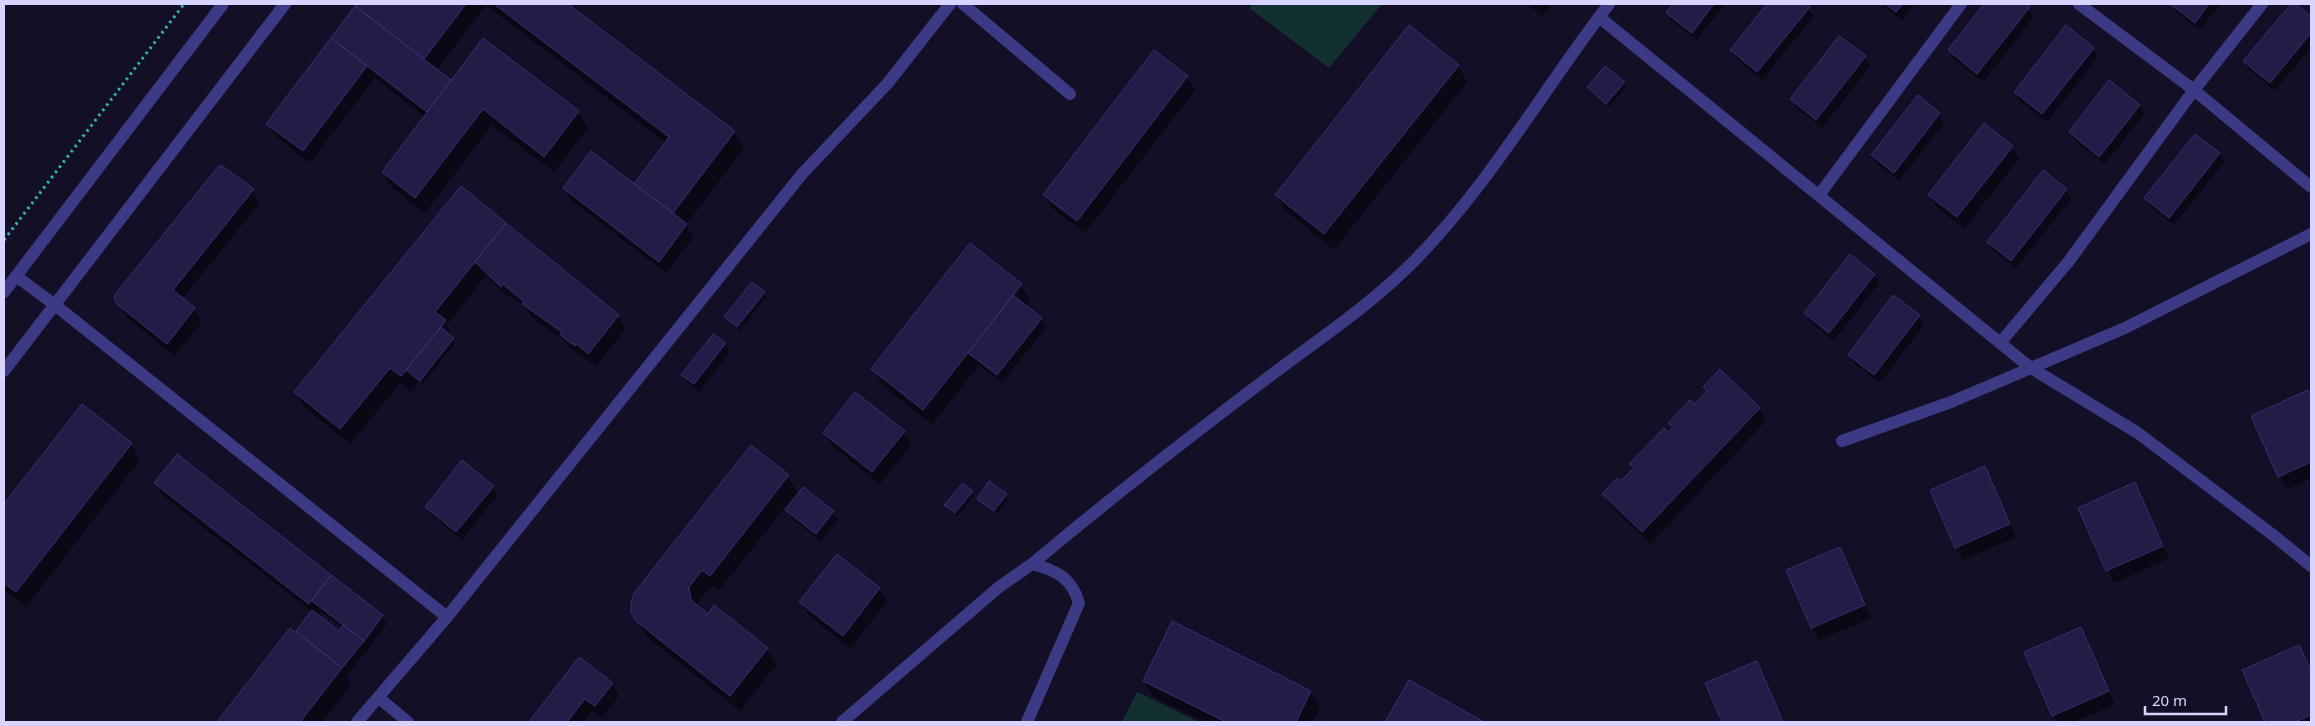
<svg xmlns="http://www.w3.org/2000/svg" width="2315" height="726" viewBox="0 0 2315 726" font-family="'Noto Sans',sans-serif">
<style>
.green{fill:#12302f}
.shadow{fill:#0007;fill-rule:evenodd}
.building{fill:#241b47;stroke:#3b2d73}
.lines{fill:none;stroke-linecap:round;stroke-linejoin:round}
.path{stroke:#2fb8b0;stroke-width:3;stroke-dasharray:2.5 4;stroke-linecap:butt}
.service{stroke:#3d3a85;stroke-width:12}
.minor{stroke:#3d3a85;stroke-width:12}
.tertiary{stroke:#3d3a85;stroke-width:12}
</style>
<rect width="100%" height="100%" fill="#130f26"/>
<path class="green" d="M1253,4H1382L1329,68L1249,8Z
M1137,692L1199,722H1122Z"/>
<path class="shadow" d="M359,4H566L734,132L744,148L686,225L693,238L666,273L572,201L564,188L634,186L666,143L486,5L437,70L451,82L484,40L578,112L588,128L554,172L492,125L425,213L392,188L383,172L425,117L375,78L310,163L275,136L268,124Z
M1527,4H1551L1542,16Z
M1674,4H1725L1697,40L1672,21L1667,13Z
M1769,4H1804L1814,16L1762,80L1736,58L1731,50Z
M1881,4H1915L1902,20Z
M1986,4H2023L2034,17L1983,82L1954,59L1949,50Z
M2171,4H2220L2200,30L2175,11Z
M2292,4L2311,18V47L2275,91L2250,70L2245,62Z
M2093,49L2098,57L2047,122L2020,101L2015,92Z
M1154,52L1187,77L1195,90L1085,233L1052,208L1044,195Z
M1865,57L1870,66L1822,128L1797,108L1792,99Z
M1458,66L1467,82L1334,250L1286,211L1276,195Z
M1624,83L1626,87L1609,107L1588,87Z
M1918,97L1939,114L1944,123L1899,181L1877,164L1872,156Z
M2139,105L2144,114L2105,164L2075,141L2070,132Z
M2012,146L2019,159L1964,229L1937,207L1929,195Z
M2219,154L2224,162L2174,225L2151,207L2146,198Z
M222,167L253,190L260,203L182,299L194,309L202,322L174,356L127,318L116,298Z
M2043,172L2066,190L2071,199L2016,268L1993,250L1988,242Z
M461,187L618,316L626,329L596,366L569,347L565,341L531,317L527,309L511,296L509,298L486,276L447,325L455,343L423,384L419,381L410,392L400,383L350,444L305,408L296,392Z
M1874,275L1879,283L1834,341L1810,322L1806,313Z
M1021,285L1030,301L1025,307L1041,319L1046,328L1002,383L979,365L932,425L882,385L873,369Z
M764,293L766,297L740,331L728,321L726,317Z
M1894,296L1919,316L1924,325L1880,383L1854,363L1849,355Z
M725,344L730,353L699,392L688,383L683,375Z
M2308,392L2311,397V478L2287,489L2253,416Z
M82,405L131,444L140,460L26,607L4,590V506Z
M1695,406L1759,408L1766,421L1650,544L1611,506L1603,494L1621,483L1634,470L1631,464L1673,429L1670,424Z
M904,432L911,445L880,484L832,446L824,433Z
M177,456L382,616L387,624L347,676L345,674L351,685L322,722H219L291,630L300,637L297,631L312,612L163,496L156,484ZM320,611L343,628L339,633L317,616Z
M1984,468L2016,537L1963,560L1956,547Z
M788,476L797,492L719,591L712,585L698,603V608L708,615L767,649L776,665L740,711L647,637L632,612Z
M2134,484L2169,559L2114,583L2079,508Z
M493,487L498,495L462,540L431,515L426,507Z
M804,488L833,512L838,520L821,542L792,518L787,510Z
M972,492L974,496L957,516L948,509L946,505Z
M1006,495L1008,499L997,514L978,499Z
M1840,548L1871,618L1819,640L1812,627Z
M838,556L879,589L887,602L850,648L808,615L801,602Z
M2080,629L2115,704L2074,722H2057L2026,653Z
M2299,646L2311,670V722H2266L2244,671Z
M580,659L612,683L619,696L602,718L592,711L584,722H531Z
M1756,662L1783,722H1723L1706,683Z
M1144,681L1310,691L1320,708L1312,722H1204L1153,697Z
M1410,681L1481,722H1386Z"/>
<path class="building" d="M357,4H466L424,59L355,6Z
M494,4H568L735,131L673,213L634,184L669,137Z
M1673,4H1714L1692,33L1666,13Z
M1767,4H1806L1810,7L1757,72L1730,50Z
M1885,4H1903L1896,12Z
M1984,4H2025L2030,7L1977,74L1948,50Z
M2170,4H2209L2195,23Z
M2291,4H2296L2311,16V33L2270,83L2243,61Z
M355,6L451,80L427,112L331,38Z
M1409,25L1459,65L1324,234L1275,195Z
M2066,25L2094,48L2042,114L2014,92Z
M1839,36L1866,56L1816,120L1790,99Z
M331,38L367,66L303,151L266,124Z
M483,38L579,111L544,157L483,109L415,198L382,172Z
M1154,50L1188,76L1077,221L1043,195Z
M1605,66L1625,82L1606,104L1587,87Z
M2109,80L2140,105L2099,157L2069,132Z
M1918,95L1940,113L1894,173L1871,155Z
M1984,123L2013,146L1957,217L1928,195Z
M2195,134L2220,153L2169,218L2144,198Z
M591,151L687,224L659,262L563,188Z
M221,165L254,189L173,290L195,308L167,344L118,305L114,299L117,292L217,168Z
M2043,170L2067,189L2011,261L1987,242Z
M461,186L506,223L435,312L446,320L441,327L401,376L390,368L340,429L294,392Z
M506,223L619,315L588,354L577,344L575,346L560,335L562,332L522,304L524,302L503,284L501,287L475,262Z
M970,243L1022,284L923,410L871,369Z
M1850,254L1875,274L1829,333L1804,313Z
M752,282L765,292L737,327L724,317Z
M1013,295L1042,318L997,375L968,353Z
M1893,295L1920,315L1874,375L1848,355Z
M441,327L454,338L420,381L406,370Z
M713,334L726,343L694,384L681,375Z
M1720,369L1760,408L1642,532L1602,494L1617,478L1621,481L1634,468L1629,464L1664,428L1667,433L1673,427L1668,423L1690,400L1695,404L1707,391L1703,387Z
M2308,390L2311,396V462L2278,477L2251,416Z
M855,392L905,431L872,472L823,433Z
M82,404L132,443L16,592L4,583V504Z
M751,445L789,475L710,576L702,570L689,587L691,600L708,614L714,605L768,648L730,696L636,621L631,612V603L634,593Z
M177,454L331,575L309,604L154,483Z
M462,460L494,486L456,532L425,507Z
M1985,466L2010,524L1955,548L1930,490Z
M989,481L1007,494L994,511L977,499Z
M2135,482L2163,546L2106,571L2078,508Z
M963,483L973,491L955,513L944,505Z
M803,487L834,511L816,534L785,510Z
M1840,547L1865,605L1811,628L1786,570Z
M837,554L880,588L843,636L799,602Z
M331,575L383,615L364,641L312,601Z
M312,610L339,631L343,625L364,641L342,668L296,631Z
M1172,621L1311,691L1296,722H1226L1143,681Z
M2081,627L2109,691L2052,716L2024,652Z
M290,628L342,668L300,722H217Z
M2299,645L2311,671V715L2295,722H2265L2242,670Z
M579,657L613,683L595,706L585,699L567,722H529Z
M1757,661L1783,722H1722L1705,683Z
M1409,680L1484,722H1385Z"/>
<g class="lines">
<path class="path" d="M4,240L184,4"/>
<path class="service" d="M963,4L1070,94"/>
<path class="minor" d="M2079,4L2194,90L2311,187
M1599,17L2031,368L2138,433L2273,535L2311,566
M1819,195L1961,4
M16,276L55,305L447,617
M2000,343L2069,261L2194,90L2262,4
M1842,441L1951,402L2125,328L2311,234
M1032,564C1107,501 1184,441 1262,382C1314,342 1369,307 1415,260C1490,184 1544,88 1609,4
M379,698L408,722
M842,722L999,587L1032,564C1056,570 1072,578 1079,603L1027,722"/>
<path class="tertiary" d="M4,292L223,4
M4,371L285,4
M357,722L447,617L802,174L887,84L950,4"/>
</g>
<rect width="2315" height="726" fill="none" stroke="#d9d4ff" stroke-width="10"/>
<path d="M2145 706v8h81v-8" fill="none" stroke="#d9d4ff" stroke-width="2.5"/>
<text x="2152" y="706" font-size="15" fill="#d9d4ff" stroke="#130f26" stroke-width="4" paint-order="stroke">20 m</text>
</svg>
